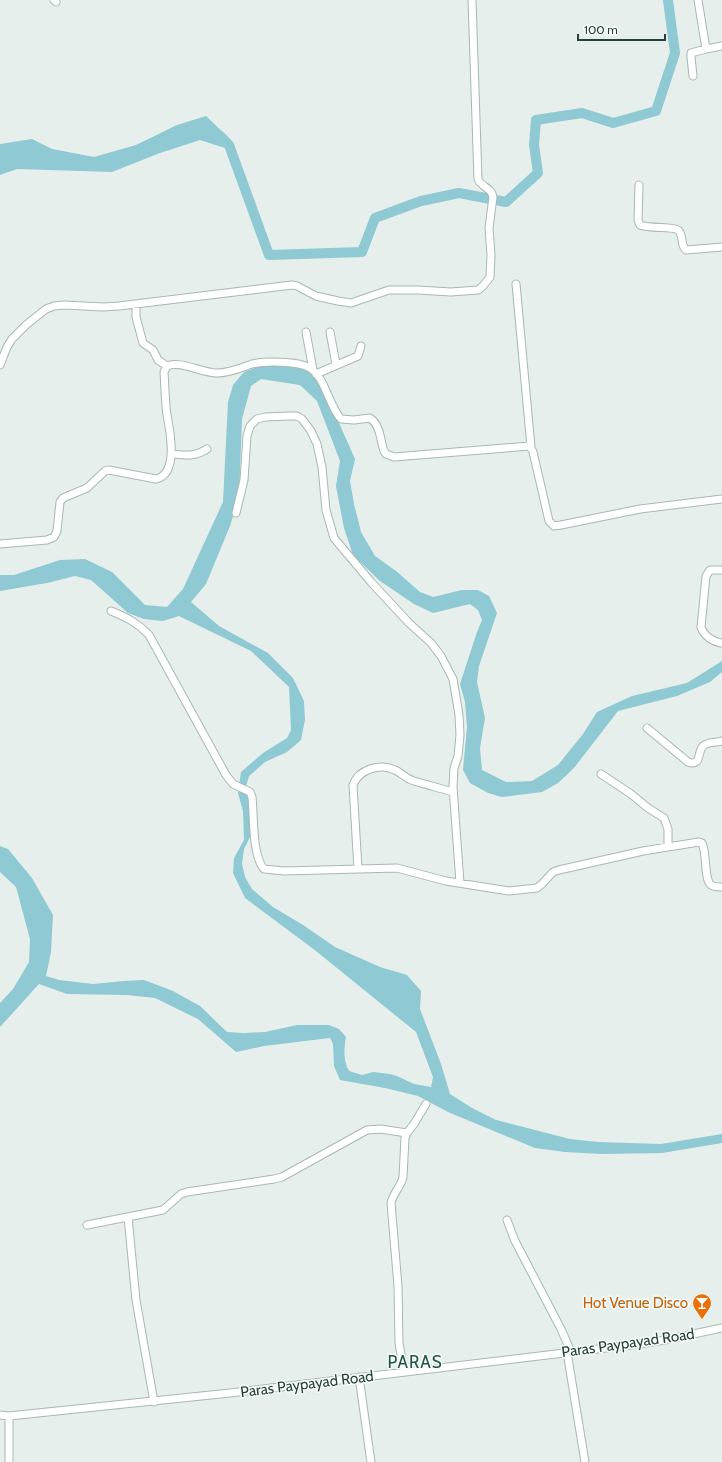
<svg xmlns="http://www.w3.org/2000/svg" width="722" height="1462" viewBox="0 0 722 1462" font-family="Cabin,sans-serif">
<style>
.water{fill:#8ec9d4}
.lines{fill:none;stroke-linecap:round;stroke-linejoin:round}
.river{stroke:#8ec9d4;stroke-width:10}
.minor-casing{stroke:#a8b8b2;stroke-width:9}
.minor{stroke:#fff;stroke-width:7}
.labels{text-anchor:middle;stroke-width:3;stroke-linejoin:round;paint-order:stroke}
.food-label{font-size:15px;fill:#c56008;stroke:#f7fbf9;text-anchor:end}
.street-label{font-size:15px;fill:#24423a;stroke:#f7fbf9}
.quarter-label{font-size:17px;letter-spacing:1px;fill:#1f5548;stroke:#f7fbf9}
</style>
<rect width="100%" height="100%" fill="#e6efeb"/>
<path class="water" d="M206,116L231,140L225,148L200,140L160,153L112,172L17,169L0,175V144L32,139L52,149L94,157L136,145L177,125Z
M278,365L302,367L314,376L331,405L355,459L350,481L354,504L361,532L375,556L396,571L420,592L433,597L462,590H478L489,596L497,613L479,666L477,682L485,718L480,748L482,770L506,782L532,781L558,765L583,734L597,712L632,696L687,683L722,661V672L710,682L677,696L618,711L574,768L558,783L542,792L502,797L488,793L470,783L463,770L467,727L465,702L460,684L477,632L482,620L478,610L470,604L433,613L414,604L380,581L353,555L344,528L336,486L340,461L317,401L300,385L261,379L251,386L242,419L239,497L230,526L206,584L191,602L219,626L268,653L293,678L304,701L305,720L301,740L287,752L265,762L249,776L245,790L250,802L251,835L244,849L242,864L245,877L252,889L273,907L303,925L335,947L380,967L407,975L421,991L420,1009L441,1064L450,1094L472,1108L496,1120L570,1139L598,1142L661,1144L722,1134V1143L662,1153L602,1154L565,1152L535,1148L448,1112L418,1096L385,1088L340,1080L334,1066L333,1044L330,1038L264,1046L236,1052L198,1019L155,998L127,995L67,994L39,984L0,1027V1003L13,989L29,962L30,939L16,887L0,872V846L8,849L32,878L53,915L51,952L46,976L59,980L93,984L124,981L144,980L173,991L200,1006L227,1032L243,1033L265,1032L297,1025H329L339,1029L346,1037C344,1049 343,1060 349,1071L362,1075L373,1072L390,1074L397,1076L414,1084L431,1087L433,1077L416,1032L316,951L245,898L233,873L234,858L244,840L243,811L238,793L241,772L263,753L287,738L291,730L289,687L251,651L179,616L163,621L144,619L128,613L91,580L75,576L47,583L0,591V575H14L60,560L85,559L112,572L145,605L167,607L183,589L223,502L228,402L233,385L244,372L260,366Z"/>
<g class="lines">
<path class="river" d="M219,135L229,145L269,255L362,252L375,218L421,201L459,193L506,202L538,173L534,145L536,120L582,113L613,123L656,111L675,53L668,0"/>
<g class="minor-casing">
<path id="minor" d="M54,0L56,2
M698,0L706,49
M693,76L691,57V53L706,49L722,46
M639,185L638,220L640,225C650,229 673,226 678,230C684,235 680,245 686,250L722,247
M516,284L531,447
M136,305V317L143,343L153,350L158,360L167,366
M306,332L313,370
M330,332L336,364
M0,365L7,347L12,339L26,325L46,309L54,306L64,305L103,307L119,306L292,285L297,286L316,296L338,301L351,303L389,290H418L451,292L478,290L483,286L490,277L491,255L489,228L493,197C492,188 481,187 478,179L472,0
M316,374L358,356L361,346
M171,454C185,455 195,457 207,449
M236,513L244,480L247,436L250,426L257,419L265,417L289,416H297L302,419L311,431L317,444L322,467L326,510L334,538L371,582L409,623L431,643L441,656L453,679L459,715L460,735L458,756L454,768L453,787L460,883
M0,544L47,540L54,537L57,531L60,502L63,498L87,488L105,471L109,470L156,479C179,474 170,431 167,415C165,401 165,386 164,372L167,366C180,360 201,373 217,373C230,373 240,368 252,364C265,361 299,361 310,368C325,377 329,406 341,419L354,420L370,418C381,426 380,440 384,451L386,454L394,457L530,446L533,452L549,521L554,526L561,525L640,509L722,499
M722,570H710L706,576L701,627C704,636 713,642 722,643
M111,611C126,617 138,623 149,635L226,775L233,784L250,792L252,797C254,815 252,856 264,869L284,871L397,868L446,881L509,891L537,888L542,884L553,872L559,870L643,851L699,842L702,843C707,853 704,877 710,884C712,887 718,887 722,887
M647,728L688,762C702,767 697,752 703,746C709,741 716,743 722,741
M601,774L631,794L648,808L664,818L668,829V846
M358,869L353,785C359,769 380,763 395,770C402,773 406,779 414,781C427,785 440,788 453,792
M128,1217L136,1300L154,1402
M507,1220L515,1241L561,1329L571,1352
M87,1225L163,1210L181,1194L187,1192L274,1179L282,1177L367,1130L380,1129L407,1133
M567,1352L585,1462
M404,1372L399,1343L398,1286L391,1203C393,1193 401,1187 403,1177L405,1138L407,1133L414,1124L426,1104
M359,1377L371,1462
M0,1415L9,1416L230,1393L639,1344L665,1340L722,1328
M9,1462V1416"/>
</g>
<use href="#minor" class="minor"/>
</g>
<defs>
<g id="bar-pin" transform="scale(1)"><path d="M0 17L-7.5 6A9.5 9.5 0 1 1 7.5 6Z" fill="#e8710a" stroke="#f7fbf9"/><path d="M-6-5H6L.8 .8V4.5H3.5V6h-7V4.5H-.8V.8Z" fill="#fff"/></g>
</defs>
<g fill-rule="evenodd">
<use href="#bar-pin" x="702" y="1303"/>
</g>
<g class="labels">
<g class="food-label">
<text x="688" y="1308">Hot Venue Disco</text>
</g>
<g class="street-label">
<text transform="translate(628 1343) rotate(-8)" y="5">Paras Paypayad Road</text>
<text transform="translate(307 1384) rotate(-7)" y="5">Paras Paypayad Road</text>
</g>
<g class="quarter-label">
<text x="415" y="1368">PARAS</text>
</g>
</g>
<path d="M578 34v6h87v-6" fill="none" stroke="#24423a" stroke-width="2"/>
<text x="584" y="34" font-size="12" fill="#24423a" stroke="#f7fbf9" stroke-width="3" paint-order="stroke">100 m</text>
</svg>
